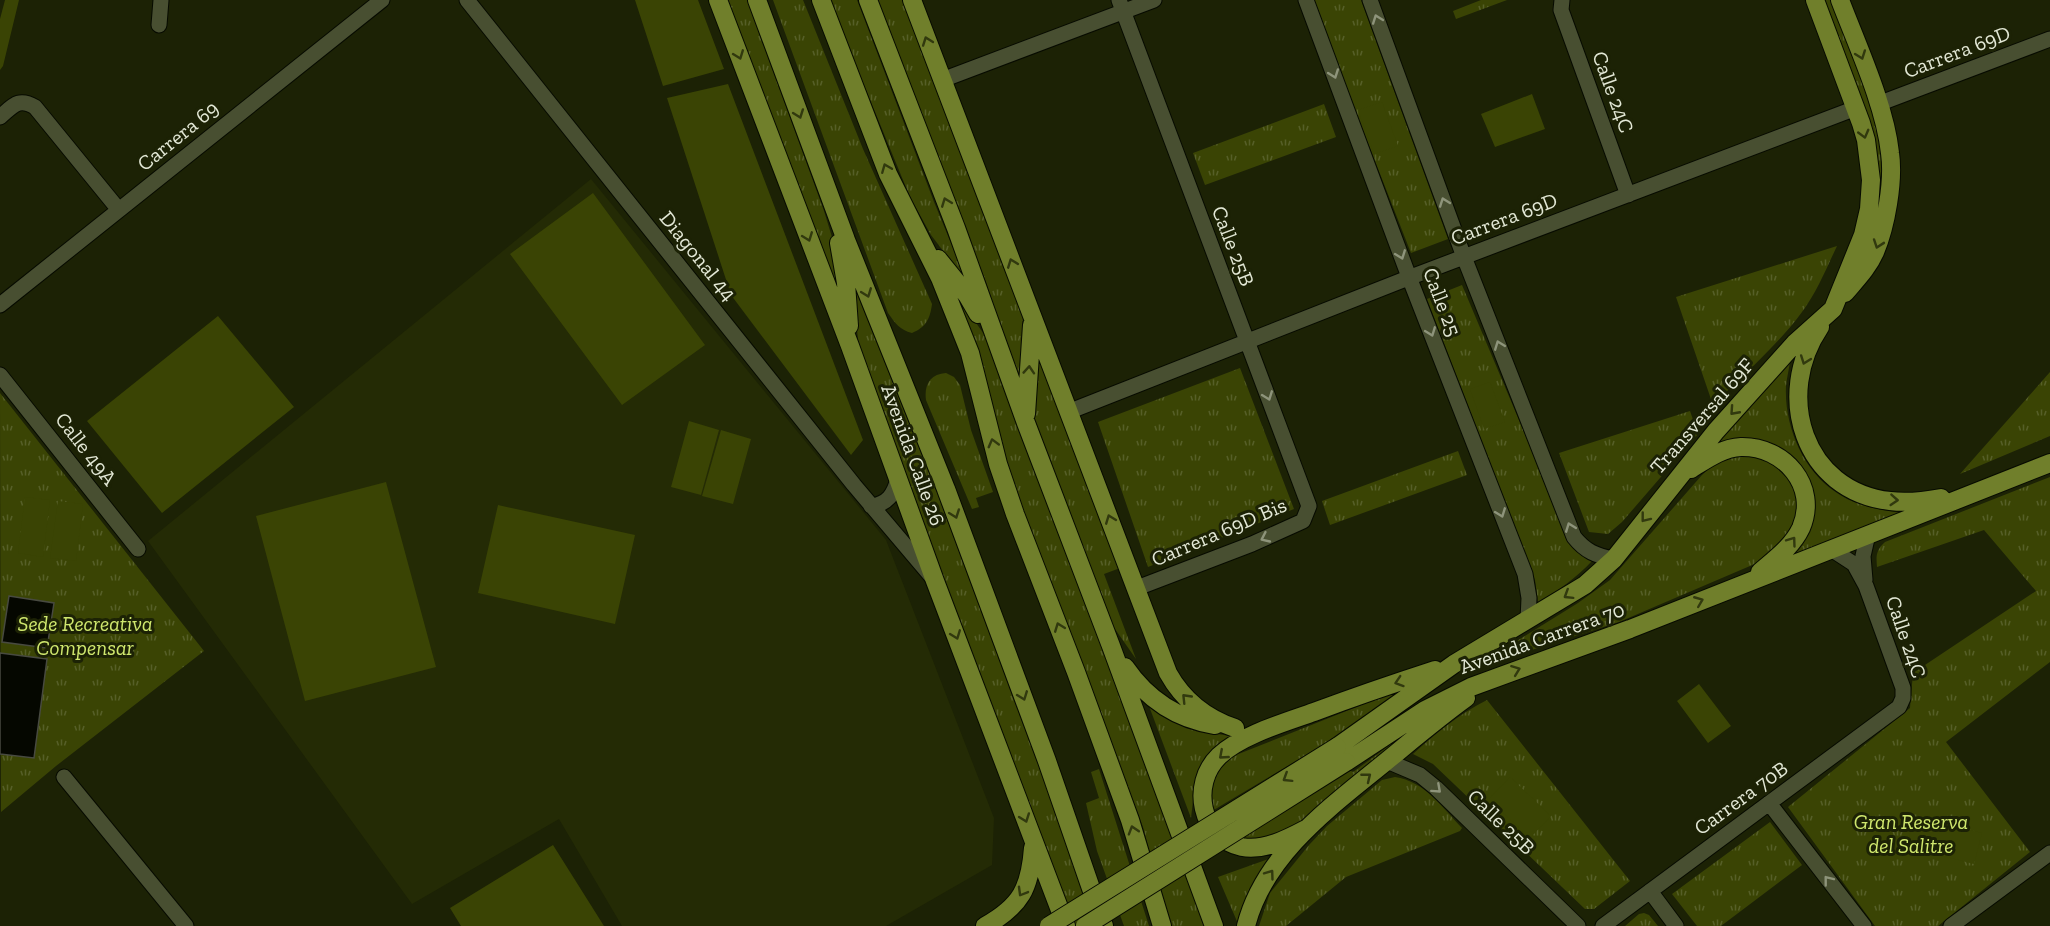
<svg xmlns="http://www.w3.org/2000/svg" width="2050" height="926" viewBox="0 0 2050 926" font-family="'Zilla Slab',serif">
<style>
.built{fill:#242b05}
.grass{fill:url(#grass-tufts)}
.garden{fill:#3a4404}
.water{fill:#050700;stroke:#484a40;stroke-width:1.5}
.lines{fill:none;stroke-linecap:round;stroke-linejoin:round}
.minor-casing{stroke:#070b00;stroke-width:17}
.major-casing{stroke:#070b00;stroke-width:20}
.minor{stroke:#484f31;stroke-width:15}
.major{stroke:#707f2b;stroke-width:18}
.major-bridge-casing{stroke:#070b00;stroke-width:20;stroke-linecap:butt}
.major-bridge{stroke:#707f2b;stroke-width:18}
.oneway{stroke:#8e947b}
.oneway2{stroke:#31390e}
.labels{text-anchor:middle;stroke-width:6;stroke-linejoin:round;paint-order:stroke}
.street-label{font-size:21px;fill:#e3e8d6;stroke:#1c2205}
.park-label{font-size:21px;font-style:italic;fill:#d0e86e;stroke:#1c2205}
</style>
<defs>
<pattern id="grass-tufts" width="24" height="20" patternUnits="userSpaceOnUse" patternTransform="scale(1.5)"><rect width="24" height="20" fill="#3a4404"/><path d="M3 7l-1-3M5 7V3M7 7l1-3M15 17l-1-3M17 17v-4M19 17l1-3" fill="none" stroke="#565f28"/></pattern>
</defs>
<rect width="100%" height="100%" fill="#1c2205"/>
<path class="built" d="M591,179L886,540L994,818L992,865L886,926H622L559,819L412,904L148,541Z"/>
<path class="grass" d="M726,0H747L824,211L835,247L842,301Z
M773,0H803L863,149L932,304C930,319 926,327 912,333C900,330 895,323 888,313Z
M829,0H857L934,202L967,282L931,235L910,197Z
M876,0H904L1023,315L1021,391L986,282Z
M1312,0H1361L1448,239L1411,253Z
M1481,0H1507L1456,19L1453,11Z
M1822,0H1832L1872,106L1884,164L1882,192L1871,233L1874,206Z
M1324,104L1336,137L1205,185L1193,153Z
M1837,246C1826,269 1817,292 1802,312C1777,346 1743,375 1713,405L1676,297Z
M851,279L936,490L1098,926H1074L1000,733L859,347Z
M1462,285L1573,548L1592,561C1576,578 1558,591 1538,602L1535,580L1427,299Z
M953,290L988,340L1207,926H1169L1143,827L1023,513L996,434Z
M1036,343L1120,568L1104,574L1136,659L1108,619L1030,421Z
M1791,354C1790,365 1787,376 1786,386C1784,426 1803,471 1837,493C1856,506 1880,510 1902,513L1791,556C1798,538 1809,518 1813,499C1815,491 1808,476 1803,469C1778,435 1750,436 1712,445Z
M1240,368L1294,509L1148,567L1098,422Z
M2050,372V436L1960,474Z
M946,373L954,377L960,385L971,430L993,492L976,498L979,507L972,509L926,400C924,385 930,374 946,373Z
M0,393L204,651L56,766L1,812Z
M1690,411L1698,434L1622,522L1608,534L1589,532L1559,453Z
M1458,451L1467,475L1330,525L1322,501Z
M1738,454L1773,459L1795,485L1798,503L1796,522L1786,541L1757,563L1619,622L1470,670L1578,603L1610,580L1702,475L1718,460Z
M2050,477V662L1946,742L2030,852L1938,926H1875L1788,807L1910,708L1913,673L2036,591L1984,530L1877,567C1876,556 1876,550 1885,542Z
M1409,686L1333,739L1212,811C1210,784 1211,770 1236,755Z
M1487,700L1630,881L1594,909H1585L1433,764L1413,754C1436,733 1459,714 1487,700Z
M1149,706C1173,722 1202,732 1230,736L1221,743L1195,783L1191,818Z
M1424,720L1296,826L1269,840H1236L1349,770L1353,772Z
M1099,769L1149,926H1124L1097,851L1086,803L1099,798L1091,772Z
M1395,777C1424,781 1442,807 1462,828L1460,831L1346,877L1286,926H1259L1270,893L1309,845L1327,826L1382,780Z
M1770,822L1802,865L1721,926H1697L1672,894Z
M1274,857L1239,926L1218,877Z
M1644,913L1649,915L1658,926H1625L1639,914Z"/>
<path class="garden" d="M5,0H19L3,66L0,70V19Z
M635,0H698L724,69L663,86Z
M728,84L863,440L851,455L731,295L667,98Z
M1532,94L1545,129L1495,147L1481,114Z
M1382,102L1398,146L1374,154L1358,110Z
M593,193L705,345L622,405L510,254Z
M218,316L294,407L162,513L87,421Z
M1490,382L1505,422L1484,429L1470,389Z
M689,421L719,430L701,495L671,487Z
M721,430L751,439L733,504L702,496Z
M386,482L436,667L305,701L256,516Z
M25,497L50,500L43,557L18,553Z
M58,501L83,504L76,561L50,558Z
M498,505L635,535L615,624L478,593Z
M1699,684L1731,726L1708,743L1677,701Z
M1510,777L1551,816L1530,838L1489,799Z
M1914,816L1982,833L1974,864L1907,847Z
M553,845L604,926H461L450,908Z"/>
<path class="water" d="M9,596L54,603L47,648L2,642Z
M0,653L47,659L34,758L0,754Z"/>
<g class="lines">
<g class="minor-casing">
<path id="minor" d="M467,0L854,485L931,576
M1119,0L1309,506L1303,521L1252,544L1137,588
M1306,0L1409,277L1525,574L1529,598L1528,620
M1370,0L1464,257L1574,537C1585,551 1596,556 1614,559
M1562,0L1561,10L1628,195
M159,25L161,0
M942,80L1154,0
M1878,104L2050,39
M0,117C13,106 18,97 35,107L119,210
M0,305L382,0
M0,375L138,549
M1068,412L1403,280L1856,108
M871,506C888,504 894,494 898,479
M1865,580L1863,556L1868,534
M1387,761L1420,775L1436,788L1578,926
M64,777L186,926
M1769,803L1864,926
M1650,891L1676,926
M1603,926L1899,707L1903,698V688L1866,586L1854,564L1831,549
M1951,926L2050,853"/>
</g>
<g class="major-casing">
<path id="major" d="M718,0L850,346L935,581L1066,926
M757,0L846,240L946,489L1047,761L1104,926
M821,0L888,174L940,278L970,353L998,464L1015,514L1076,672L1130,820L1162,926
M868,0L956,228L1026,423L1111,646L1214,926
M912,0L1168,673C1183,700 1205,718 1235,728
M1840,0C1857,45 1885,105 1890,153C1894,181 1886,226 1875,252C1868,268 1856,280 1845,293
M839,243L846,283L849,326
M938,259L967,295L978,314
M1820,327C1774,395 1803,491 1890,501C1907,503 1925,501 1941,498
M1026,414L1032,325
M1691,469C1707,459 1722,448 1741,447C1784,446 1819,486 1801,528C1792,547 1775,559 1760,572
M1125,667C1147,699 1176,719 1215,725
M1337,747L1454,664L1585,585L1614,559L1716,431L1795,343L1833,309L1863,235L1869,209L1871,180L1866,140L1861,123L1815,0
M1346,762L1425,710L1471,687L1630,629L2050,463
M1306,829C1287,839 1264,851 1242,847C1200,838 1190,784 1219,756C1241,735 1286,722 1314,712C1354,697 1395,683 1435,670
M985,926C1021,906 1030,888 1033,848
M1246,926C1264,855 1329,808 1383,764C1410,742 1437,719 1466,698"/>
</g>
<use href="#minor" class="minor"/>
<use href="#major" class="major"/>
<g class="major-bridge-casing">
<path id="major-bridge" d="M1049,926L1337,747
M1085,926L1346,762"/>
</g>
<use href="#major-bridge" class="major-bridge"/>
</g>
<defs><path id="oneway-chevron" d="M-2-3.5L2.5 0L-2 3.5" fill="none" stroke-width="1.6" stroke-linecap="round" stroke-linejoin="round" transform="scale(1.5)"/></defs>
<g class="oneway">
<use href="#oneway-chevron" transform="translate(1377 19) rotate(-110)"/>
<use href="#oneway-chevron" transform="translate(1334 74) rotate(70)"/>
<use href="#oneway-chevron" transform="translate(1444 202) rotate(-110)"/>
<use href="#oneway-chevron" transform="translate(1401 255) rotate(69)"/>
<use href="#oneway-chevron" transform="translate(1431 332) rotate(69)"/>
<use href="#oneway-chevron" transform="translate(1499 345) rotate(-111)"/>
<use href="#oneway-chevron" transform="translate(1268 396) rotate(69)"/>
<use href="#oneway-chevron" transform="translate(1501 513) rotate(69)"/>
<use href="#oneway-chevron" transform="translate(1570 527) rotate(-111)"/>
<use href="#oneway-chevron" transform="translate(1265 538) rotate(155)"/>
<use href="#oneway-chevron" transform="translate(1437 789) rotate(42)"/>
<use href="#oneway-chevron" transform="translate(1828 880) rotate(-128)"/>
</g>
<g class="oneway2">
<use href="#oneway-chevron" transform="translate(927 41) rotate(-110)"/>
<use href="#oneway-chevron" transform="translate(739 55) rotate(69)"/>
<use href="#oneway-chevron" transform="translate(1861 55) rotate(70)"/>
<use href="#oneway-chevron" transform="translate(799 114) rotate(70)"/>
<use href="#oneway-chevron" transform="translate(1864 134) rotate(75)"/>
<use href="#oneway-chevron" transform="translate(886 168) rotate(-112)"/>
<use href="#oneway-chevron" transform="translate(946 202) rotate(-111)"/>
<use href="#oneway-chevron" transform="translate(808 237) rotate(69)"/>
<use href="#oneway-chevron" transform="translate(1878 244) rotate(109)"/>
<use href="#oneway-chevron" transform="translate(1012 263) rotate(-111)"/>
<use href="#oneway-chevron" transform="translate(867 293) rotate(69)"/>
<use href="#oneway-chevron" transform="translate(1805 360) rotate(110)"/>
<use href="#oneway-chevron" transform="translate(1029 370) rotate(-86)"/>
<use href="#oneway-chevron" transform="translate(1734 411) rotate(132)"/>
<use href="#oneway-chevron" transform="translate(993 443) rotate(-105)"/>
<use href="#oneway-chevron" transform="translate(1894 500) rotate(4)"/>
<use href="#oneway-chevron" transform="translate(955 514) rotate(70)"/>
<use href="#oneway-chevron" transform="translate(1645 518) rotate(128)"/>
<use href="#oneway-chevron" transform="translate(1110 519) rotate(-111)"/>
<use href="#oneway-chevron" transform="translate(1792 541) rotate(-54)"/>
<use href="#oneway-chevron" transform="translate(1568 595) rotate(148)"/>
<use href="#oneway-chevron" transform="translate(1699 601) rotate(-22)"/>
<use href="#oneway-chevron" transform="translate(1059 627) rotate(-111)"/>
<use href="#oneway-chevron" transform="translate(956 635) rotate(69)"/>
<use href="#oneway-chevron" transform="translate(1516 670) rotate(-21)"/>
<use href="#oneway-chevron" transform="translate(1399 682) rotate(162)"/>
<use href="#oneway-chevron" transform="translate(1023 696) rotate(69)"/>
<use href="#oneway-chevron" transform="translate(1186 698) rotate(-134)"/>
<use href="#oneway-chevron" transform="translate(1223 755) rotate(139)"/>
<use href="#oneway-chevron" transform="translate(1367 777) rotate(-39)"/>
<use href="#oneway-chevron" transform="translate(1287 778) rotate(148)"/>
<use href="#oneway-chevron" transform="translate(1025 818) rotate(70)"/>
<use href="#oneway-chevron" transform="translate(1133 830) rotate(-107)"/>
<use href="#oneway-chevron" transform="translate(1270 874) rotate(-54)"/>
<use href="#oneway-chevron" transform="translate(1022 892) rotate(120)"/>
</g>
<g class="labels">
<g class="street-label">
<text transform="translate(1957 52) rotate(-21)" y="7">Carrera 69D</text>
<text transform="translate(1613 92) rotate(70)" y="7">Calle 24C</text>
<text transform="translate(178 136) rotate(-39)" y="7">Carrera 69</text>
<text transform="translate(1504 219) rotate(-21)" y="7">Carrera 69D</text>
<text transform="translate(1233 246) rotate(69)" y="7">Calle 25B</text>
<text transform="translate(698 256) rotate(51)" y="7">Diagonal 44</text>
<text transform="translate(1442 302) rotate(69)" y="7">Calle 25</text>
<text transform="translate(1702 416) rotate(-49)" y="7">Transversal 69F</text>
<text transform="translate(86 449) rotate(52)" y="7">Calle 49A</text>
<text transform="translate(913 455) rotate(70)" y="7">Avenida Calle 26</text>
<text transform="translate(1219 532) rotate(-23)" y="7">Carrera 69D Bis</text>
<text transform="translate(1906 637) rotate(71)" y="7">Calle 24C</text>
<text transform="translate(1542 638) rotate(-20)" y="7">Avenida Carrera 70</text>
<text transform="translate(1741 798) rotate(-36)" y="7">Carrera 70B</text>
<text transform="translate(1501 822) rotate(44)" y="7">Calle 25B</text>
</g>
<g class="park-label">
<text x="85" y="631">Sede Recreativa<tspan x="85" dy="24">Compensar</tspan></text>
<text x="1911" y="829">Gran Reserva<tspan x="1911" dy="24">del Salitre</tspan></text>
</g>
</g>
</svg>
